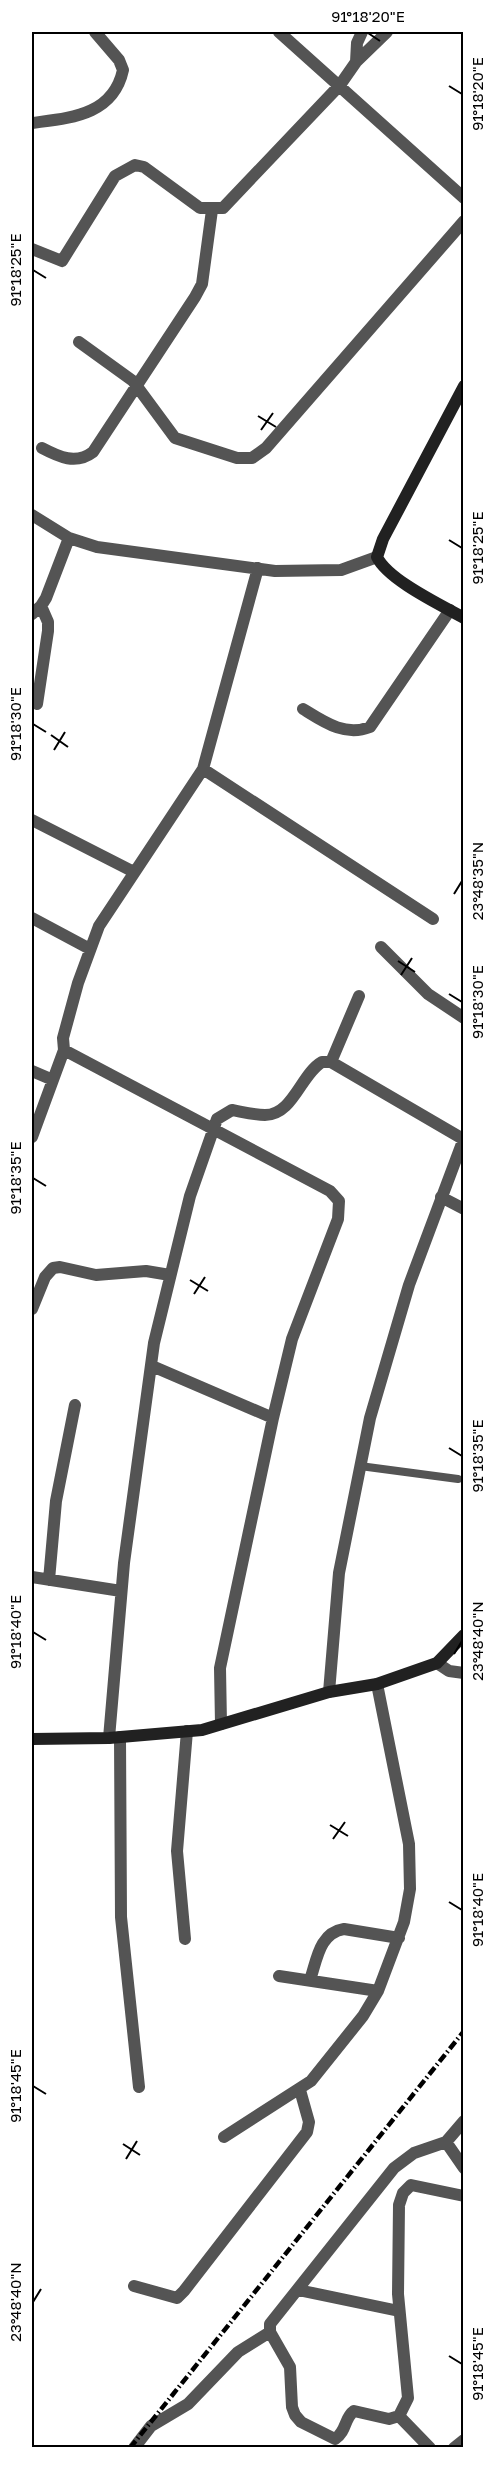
<svg xmlns="http://www.w3.org/2000/svg" width="495" height="2479" viewBox="0 0 495 2479" font-family="'Golos Text',sans-serif">
<style>
.lines{fill:none;stroke-linecap:round;stroke-linejoin:round}
.lane{stroke:#545454;stroke-width:8}
.street{stroke:#545454;stroke-width:12}
.secondary{stroke:#212121;stroke-width:12}
.rail{stroke:#000;stroke-width:4.5;stroke-dasharray:9 3 1.5 3;stroke-linecap:butt}
.ticks{fill:none;stroke:#000;stroke-width:2}
.neatline{fill:none;stroke:#000;stroke-width:2}
.ticks-label{font-size:15px;text-anchor:middle;fill:#000}
</style>
<rect width="100%" height="100%" fill="#fff"/>
<g class="lines">
<path class="lane" d="M360,1466L458,1479"/>
<path class="street" d="M279,32L464,198
M356,62L357,43L362,32
M32,123C69,118 113,116 123,70L119,60L95,32
M32,249L62,261L115,176L135,165L144,167L200,208H223L340,85L356,62L387,32
M79,342L133,381L175,438L237,458H252L266,448L464,221
M42,448C59,457 76,465 93,452L195,297L202,284L212,210
M32,515L69,538L97,547L275,571L341,570L377,557
M32,614L41,606L46,598L69,538
M37,704L48,631V622L41,606
M303,709C324,722 345,737 370,727L450,610
M203,769L433,919
M32,820L134,872
M32,918L90,949
M381,947L428,994L464,1018
M64,1050L330,1191L339,1201L338,1219L292,1339L273,1418L220,1668L221,1724
M331,1062L359,996
M32,1071L53,1080
M32,1137L64,1050L63,1038L78,983L99,926L203,769L258,568
M441,1197L464,1209
M32,1309L45,1277L53,1268L60,1267L96,1275L146,1271L170,1275
M152,1366L273,1418
M32,1577L121,1591
M49,1580L56,1501L75,1405
M437,1663L449,1671L464,1673
M329,1692L339,1573L370,1418L409,1285L464,1138
M120,1737L121,1917L139,2087
M109,1738L124,1563L154,1343L190,1196L217,1119L232,1110C243,1112 255,1115 265,1115C293,1115 301,1074 322,1062H331L463,1139
M185,1939L177,1851L187,1731
M279,1976L378,1991
M310,1980C317,1960 319,1933 344,1929L399,1938
M464,2121L446,2142L414,2153L394,2168L270,2324V2332L290,2367L292,2407L295,2415L301,2422L335,2439C347,2431 344,2418 354,2411L389,2419L399,2416L408,2398L398,2294L399,2205L403,2193L411,2185L464,2196
M224,2137L311,2081L363,2016L378,1991L404,1922L410,1889L409,1844L377,1684
M446,2142L464,2168
M134,2286L177,2298L184,2291L307,2132L309,2122L300,2090
M298,2290L399,2311
M399,2416L430,2448
M134,2448L151,2426L188,2404L238,2352L270,2332
M454,2448L464,2440"/>
<path class="secondary" d="M464,386L383,539L377,557C388,580 441,605 464,618
M32,1739L109,1738L202,1730L329,1692L377,1684L437,1663L464,1635"/>
<path class="rail" d="M130,2448L464,2031"/>
</g>
<path class="ticks" d="M368,33L380,41M449,86L462,94M33,270L46,278M258,416L276,427M261,430L273,413M449,540L462,548M33,724L46,732M51,735L68,747M54,750L65,732M454,894L462,881M398,961L415,972M401,975L412,958M449,994L462,1002M33,1178L46,1186M190,1280L208,1291M194,1294L205,1277M449,1448L462,1456M33,1632L46,1640M454,1654L462,1641M330,1825L348,1836M333,1839L345,1822M449,1902L462,1910M33,2086L46,2094M123,2144L140,2155M126,2159L137,2141M33,2302L41,2289M449,2356L462,2364"/>
<rect width="495" height="2479" fill="none" stroke="#ffffff" stroke-width="66"/>
<rect x="33" y="33" width="429" height="2413" class="neatline"/>
<g class="ticks-label">
<text x="368" y="22">91°18'20"E</text>
<text transform="translate(478 94) rotate(-90)" y="5">91°18'20"E</text>
<text transform="translate(16 270) rotate(-90)" y="5">91°18'25"E</text>
<text transform="translate(478 548) rotate(-90)" y="5">91°18'25"E</text>
<text transform="translate(16 724) rotate(-90)" y="5">91°18'30"E</text>
<text transform="translate(478 881) rotate(-90)" y="5">23°48'35"N</text>
<text transform="translate(478 1002) rotate(-90)" y="5">91°18'30"E</text>
<text transform="translate(16 1178) rotate(-90)" y="5">91°18'35"E</text>
<text transform="translate(478 1456) rotate(-90)" y="5">91°18'35"E</text>
<text transform="translate(16 1632) rotate(-90)" y="5">91°18'40"E</text>
<text transform="translate(478 1641) rotate(-90)" y="5">23°48'40"N</text>
<text transform="translate(478 1910) rotate(-90)" y="5">91°18'40"E</text>
<text transform="translate(16 2086) rotate(-90)" y="5">91°18'45"E</text>
<text transform="translate(16 2302) rotate(-90)" y="5">23°48'40"N</text>
<text transform="translate(478 2364) rotate(-90)" y="5">91°18'45"E</text>
</g>
</svg>
